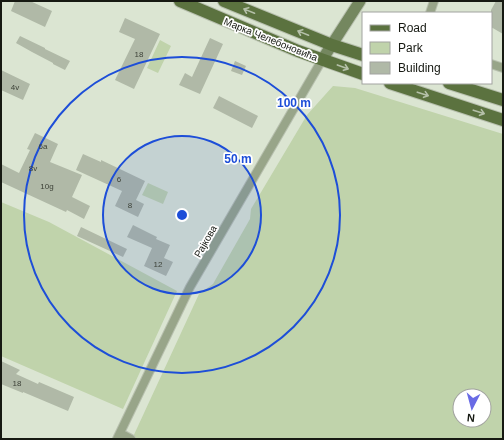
<svg xmlns="http://www.w3.org/2000/svg" width="504" height="440" viewBox="0 0 504 440" font-family="Helvetica,sans-serif">
<style>
.green{fill:#c0d3ab;fill-rule:evenodd}
.building{fill:#b0b9a7}
.lines{fill:none;stroke-linecap:round;stroke-linejoin:round}
.minor-casing{stroke:#b8c0af;stroke-width:10}
.secondary-casing{stroke:#b8c0af;stroke-width:13}
.primary-casing{stroke:#b8c0af;stroke-width:14}
.minor{stroke:#98a589;stroke-width:8}
.secondary{stroke:#74875f;stroke-width:11}
.primary{stroke:#5b723f;stroke-width:12}
.oneway{stroke:#b5c0a9}
.ring{fill:none;stroke:#1d4ed8;stroke-width:2}
.labels{text-anchor:middle;stroke-width:3.5;stroke-linejoin:round;paint-order:stroke}
.number-label{font-size:8px;fill:#3c4137}
.street-label{font-size:10px;fill:#161912;stroke:#fff}
.centre{fill:#1d4ed8;stroke:#fff;stroke-width:2}
.ring-label{font-size:12px;text-anchor:middle;font-weight:bold;fill:#1d4ed8;stroke:#fff;stroke-width:3.5;stroke-linejoin:round;paint-order:stroke}
</style>
<rect width="100%" height="100%" fill="#dbe5d2"/>
<path class="green" d="M160,40L171,46L158,73L147,68Z
M333,86L355,88L503,134V439H132L199,294L213,284L250,219L251,209L307,115ZM460,396H484V420H460Z
M148,183L168,192L163,204L142,195Z
M1,202L49,222L177,291L123,409L1,356Z"/>
<path class="building" d="M15,1H30L52,11L45,27L11,11Z
M496,1H503V34L491,27V10Z
M125,18L160,34L134,89L115,80L135,39L119,32Z
M20,36L45,48V49L70,61L65,70L53,64V63L32,52L16,43Z
M210,38L223,44L200,94L179,85L185,73L192,77Z
M235,61L246,66L242,75L231,71Z
M1,70L30,84L23,100L1,90Z
M219,96L258,116L252,128L213,108Z
M35,133L58,144L50,162L82,175L72,197L90,206L84,219L67,210L66,212L1,182V164L19,173L30,150L27,149Z
M83,154L101,162V160L145,181L136,200L144,204L138,217L115,206L122,191L76,170Z
M133,225L157,237L156,239L170,245L164,258L173,262L166,276L144,266L152,248L127,237Z
M81,227L127,249L123,257L77,236Z
M1,361L20,370L16,374L38,384L39,382L74,397L68,411L23,392V393L1,384Z"/>
<g class="lines">
<g class="minor-casing">
<path id="minor" d="M430,13L434,1
M491,64L503,68
M120,433L131,439
M117,439L190,287L322,60"/>
</g>
<g class="secondary-casing">
<path id="secondary" d="M322,60L360,1"/>
</g>
<g class="primary-casing">
<path id="primary" d="M180,1L298,51L363,74
M224,1L332,45L363,55
M390,83L503,120
M449,83L503,100"/>
</g>
<use href="#minor" class="minor"/>
<use href="#secondary" class="secondary"/>
<use href="#primary" class="primary"/>
</g>
<defs><path id="oneway-shaft" d="M-6 0H5M1.5-3L5.5 0L1.5 3" fill="none" stroke-width="1.6" stroke-linecap="round" stroke-linejoin="round"/></defs>
<g class="oneway">
<use href="#oneway-shaft" transform="translate(249 11) rotate(-158)"/>
<use href="#oneway-shaft" transform="translate(303 33) rotate(-158)"/>
<use href="#oneway-shaft" transform="translate(343 67) rotate(20)"/>
<use href="#oneway-shaft" transform="translate(423 94) rotate(18)"/>
<use href="#oneway-shaft" transform="translate(479 112) rotate(18)"/>
</g>
<circle cx="182" cy="215" r="79" fill="#1d4ed8" fill-opacity=".12"/>
<g class="ring">
<circle cx="182" cy="215" r="79"/>
<circle cx="182" cy="215" r="158"/>
</g>
<g class="labels">
<g class="number-label">
<text x="139" y="57">18</text>
<text x="15" y="90">4v</text>
<text x="43" y="149">6a</text>
<text x="33" y="171">8v</text>
<text x="119" y="182">6</text>
<text x="47" y="189">10g</text>
<text x="130" y="208">8</text>
<text x="158" y="267">12</text>
<text x="17" y="386">18</text>
</g>
<g class="street-label">
<text transform="translate(271 39) rotate(22)" y="4">Марка Челебоновића</text>
<text transform="translate(205 241) rotate(-60)" y="4">Рајкова</text>
</g>
</g>
<circle cx="182" cy="215" r="6" class="centre"/>
<g class="ring-label">
<text x="294" y="107">100 m</text>
<text x="238" y="163">50 m</text>
</g>
<rect width="504" height="440" fill="none" stroke="#161912" stroke-width="4"/>
<rect x="362" y="12" width="130" height="72" fill="#ffffff" stroke="#a2a3a0"/>
<rect x="370" y="25" width="20" height="6" fill="#5b723f" stroke="#a2a3a0"/>
<text x="398" y="32" font-size="12" fill="#161912">Road</text>
<rect x="370" y="42" width="20" height="12" fill="#c0d3ab" stroke="#a2a3a0"/>
<text x="398" y="52" font-size="12" fill="#161912">Park</text>
<rect x="370" y="62" width="20" height="12" fill="#b0b9a7" stroke="#a2a3a0"/>
<text x="398" y="72" font-size="12" fill="#161912">Building</text>
<g transform="translate(472 408) rotate(186)"><circle r="19" fill="#ffffff" stroke="#a2a3a0"/>
<path d="M0-3L7 15L0 10L-7 15Z" fill="#696be5"/>
<text y="-6" font-size="11" font-weight="bold" text-anchor="middle" fill="#161912">N</text>
</g>
</svg>
